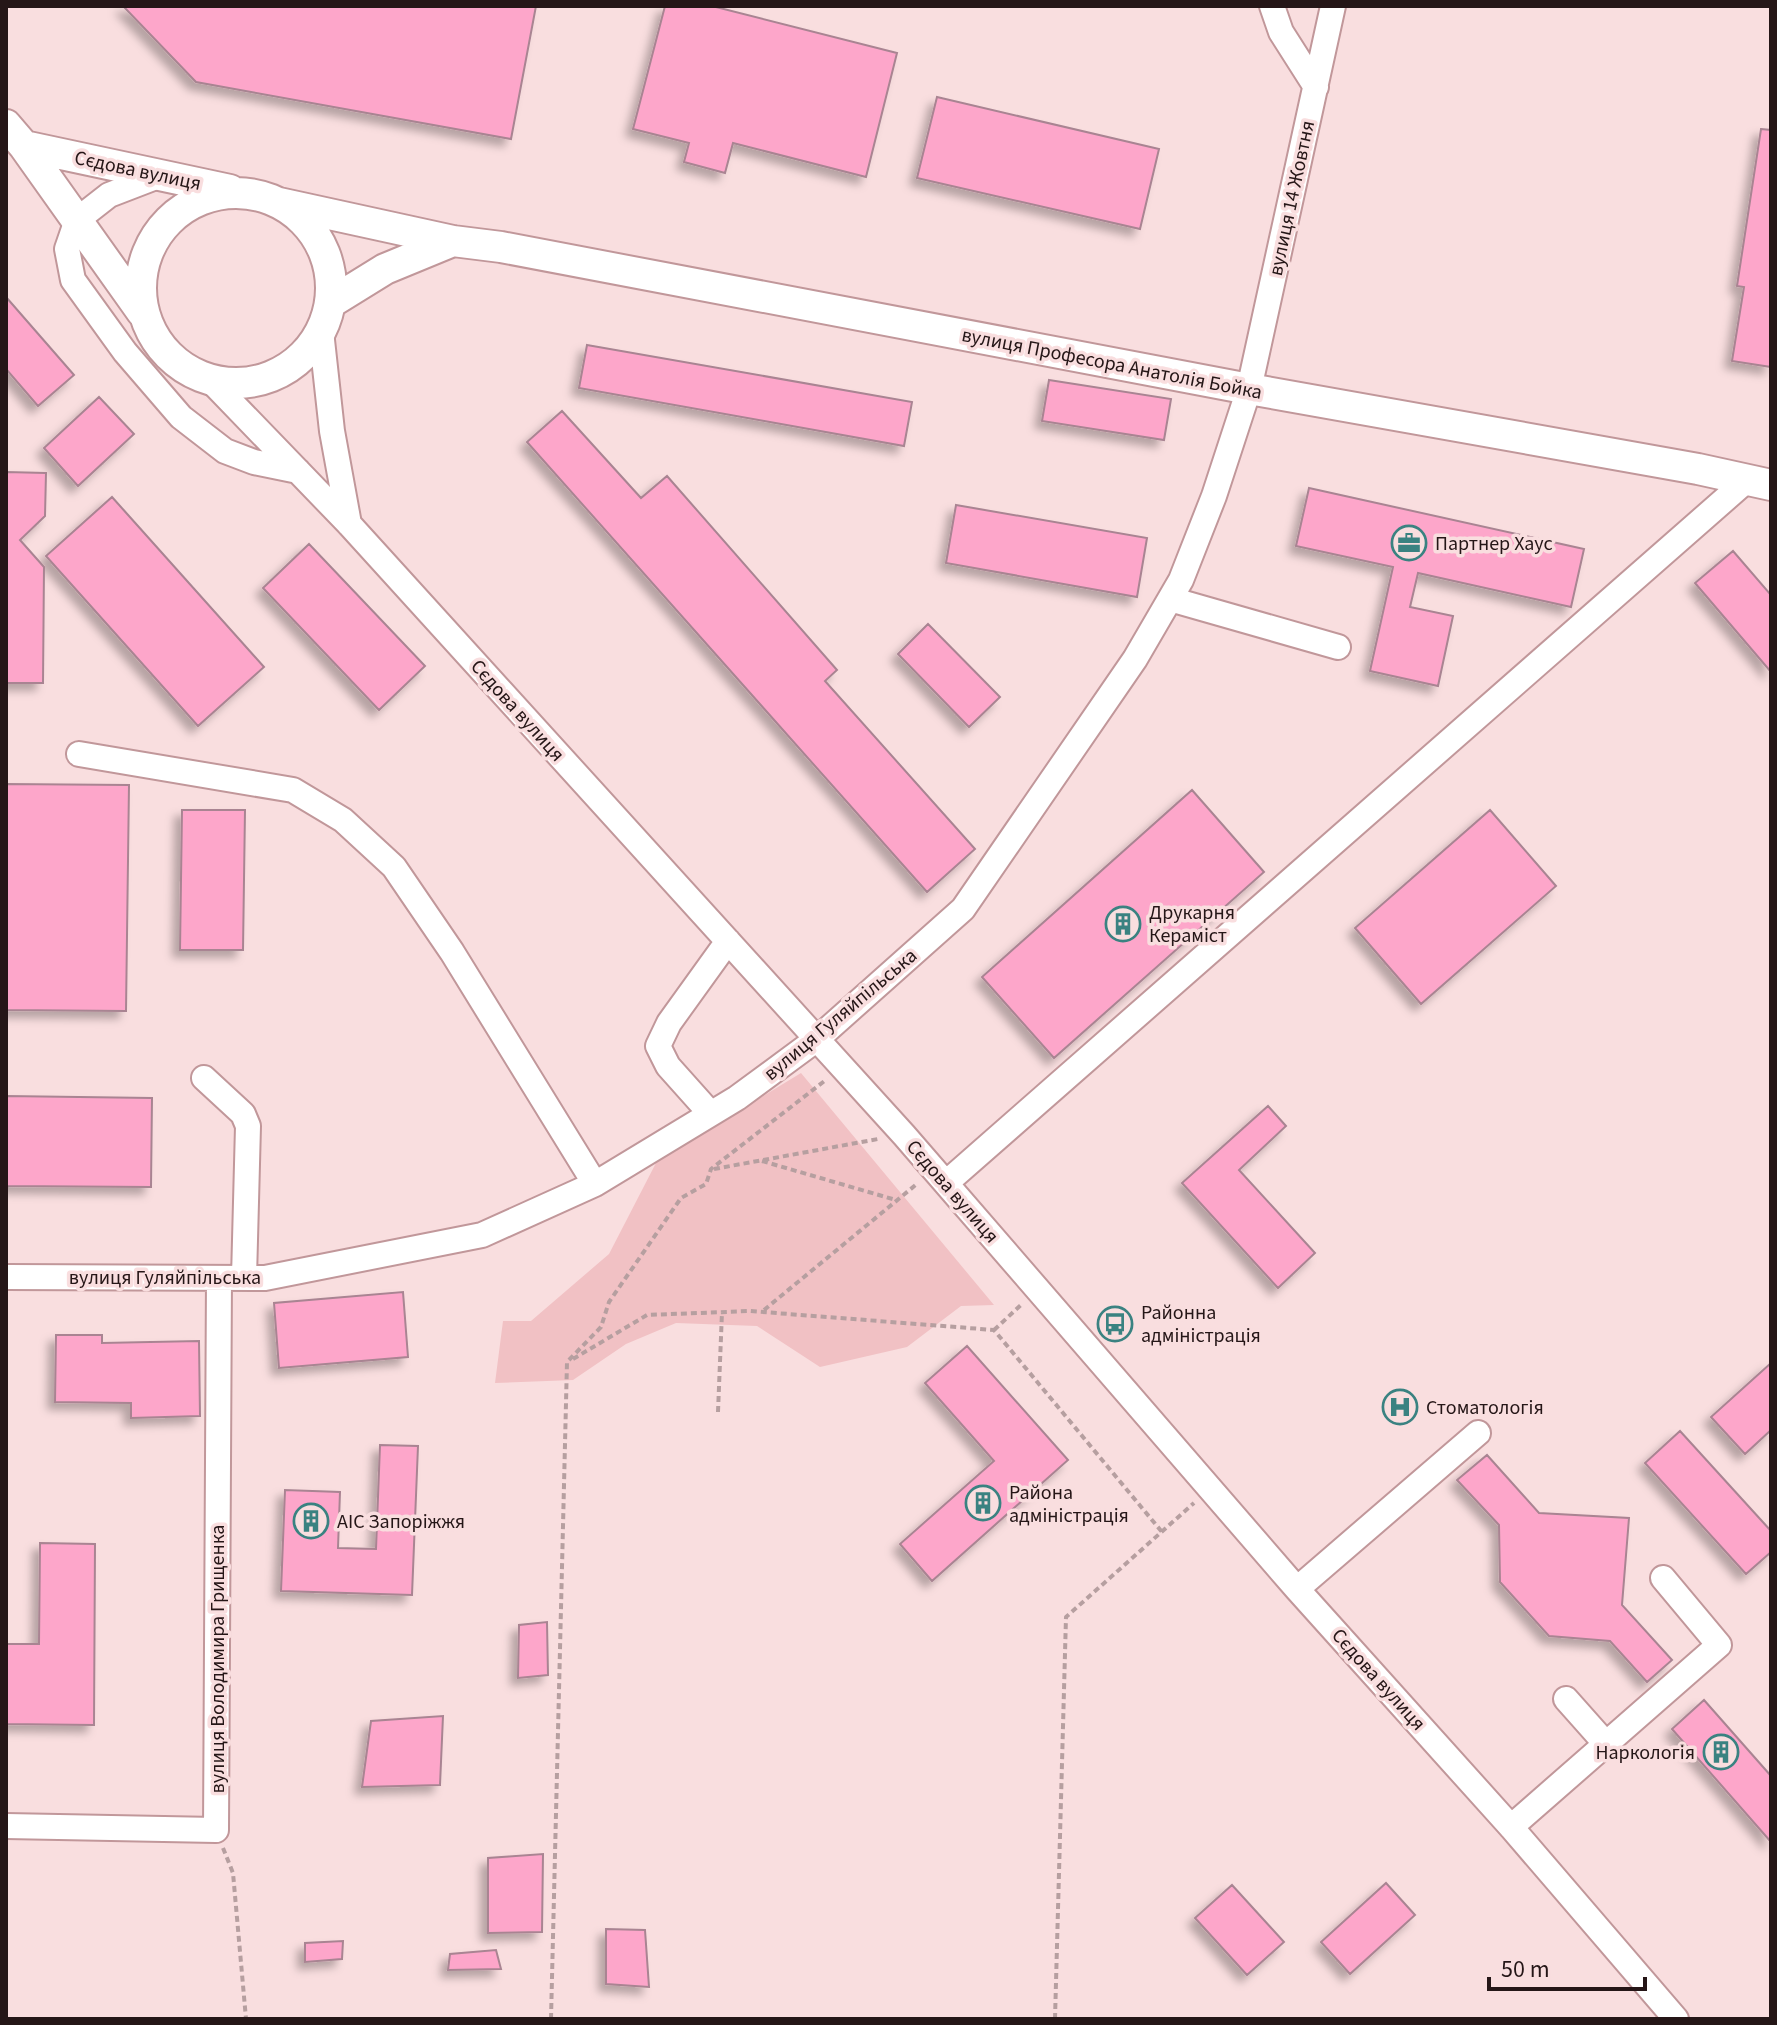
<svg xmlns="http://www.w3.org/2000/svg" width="1777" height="2025" viewBox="0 0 1777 2025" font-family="'Source Sans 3',sans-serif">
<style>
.green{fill:#f1c1c4}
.building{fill:#fda6ca;stroke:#a98492;stroke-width:2;filter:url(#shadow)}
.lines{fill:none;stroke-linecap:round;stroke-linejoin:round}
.minor-casing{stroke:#c1979a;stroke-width:28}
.major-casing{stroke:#c1979a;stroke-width:34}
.path{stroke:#b69fa0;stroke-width:4;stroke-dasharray:6 4;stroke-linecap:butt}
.minor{stroke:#fff;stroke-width:24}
.major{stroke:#fff;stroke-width:30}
.labels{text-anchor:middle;stroke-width:7;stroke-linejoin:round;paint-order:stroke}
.street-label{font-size:20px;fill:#251617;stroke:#f9dedf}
.poi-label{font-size:20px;fill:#251617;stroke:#f9dedf;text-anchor:start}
</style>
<defs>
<filter id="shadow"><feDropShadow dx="-7" dy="7" stdDeviation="4" flood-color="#0004"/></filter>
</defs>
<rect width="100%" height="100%" fill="#f9dedf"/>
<path class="green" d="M801,1073L994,1305L961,1306L907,1347L820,1367L757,1326L676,1323L626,1344L573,1380L495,1383L503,1321H531L609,1254L657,1161Z"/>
<path class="building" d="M123,6H536L511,139L196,82Z
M665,6H712L897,53L866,177L733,143L725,173L684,162L689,143L633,129Z
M937,97L1159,149L1140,229L917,178Z
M1761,129L1771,130V367L1732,361L1744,287L1737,286Z
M6,297L74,375L38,406L6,369Z
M587,345L912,402L904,446L579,388Z
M1049,380L1171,399L1164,440L1042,421Z
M99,397L134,434L78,486L44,448Z
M562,411L641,498L667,476L837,670L825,681L975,849L927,892L527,442Z
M6,472L46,473L45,516L20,540L44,567L43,683H6Z
M1309,488L1584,549L1571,607L1418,573L1410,607L1453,616L1438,686L1370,671L1393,567L1296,546Z
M112,497L264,667L198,726L46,556Z
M956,505L1147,538L1137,597L946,563Z
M309,544L425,666L379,710L263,588Z
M1733,551L1771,595V672L1695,583Z
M928,624L1000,697L969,727L898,654Z
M6,784L129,785L126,1011L6,1010Z
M1192,790L1264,872L1054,1058L982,977Z
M182,810H245L243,950H180Z
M1490,810L1556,886L1421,1004L1355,928Z
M6,1096L152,1098L151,1187L6,1186Z
M1268,1106L1286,1126L1239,1170L1315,1253L1278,1288L1182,1183Z
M403,1292L408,1357L279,1368L274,1303Z
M56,1335H102V1343L199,1341L200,1416L131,1418V1403L55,1402Z
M967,1346L1068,1460L932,1581L900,1544L994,1461L925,1383Z
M1771,1363V1430L1745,1454L1711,1417Z
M1680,1431L1771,1531V1552L1746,1574L1645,1463Z
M380,1445L418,1446L412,1595L281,1591L285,1490L340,1492L338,1548L376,1549Z
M1487,1455L1539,1513L1629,1518L1622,1605L1672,1660L1647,1682L1610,1641L1549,1636L1500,1582L1499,1525L1457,1480Z
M40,1543L95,1544L94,1725L6,1724V1644H39Z
M547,1622L548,1675L518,1678L519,1625Z
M1704,1700L1771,1776V1842L1672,1729Z
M443,1716L440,1785L362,1787L371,1721Z
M543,1854L542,1932L488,1933V1858Z
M1386,1883L1415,1915L1350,1974L1321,1942Z
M1232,1885L1284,1942L1247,1975L1195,1918Z
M606,1929L645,1930L649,1987L606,1984Z
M343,1941L342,1959L305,1962V1943Z
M496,1950L501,1969L448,1970L450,1954Z"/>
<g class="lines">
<g class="minor-casing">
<path id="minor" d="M1272,6L1281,32L1316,87
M161,175L109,195L77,220L67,249L73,280L125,352L181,417L225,451L254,462L298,471
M321,331L332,431L349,524
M210,380L349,524L904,1135L1297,1589L1511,1827L1676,2019
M1170,599L1338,647
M79,754L293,790L343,820L394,867L452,952L595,1184
M204,1078L243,1114L248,1126L244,1278
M710,1113L668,1066L658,1046L669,1023L728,941
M946,1183L1747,480
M6,1277L265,1278L482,1235L595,1184L737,1098L817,1039L963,909L1135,659L1181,580L1214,496L1249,389L1333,6
M1297,1589L1478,1433
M1566,1699L1606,1744
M6,1826L216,1830L219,1278
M1511,1827L1719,1645L1663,1578"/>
</g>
<g class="major-casing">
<path id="major" d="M6,125L24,146L142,312
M24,146L230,190
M141 288a95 95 0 1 1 190 0a95 95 0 1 1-190 0Z
M279,203L453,241L501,247L1249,389L1698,469L1771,485
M330,303L385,269L453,241"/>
</g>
<path class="path" d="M762,1161L896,1200
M714,1169L878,1139
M764,1310L918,1183
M994,1330L1022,1304
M573,1359L647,1315L750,1311L994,1330L1162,1532
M718,1412L722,1312
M223,1848L233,1873L246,2019
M551,2019L567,1362L601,1327L609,1302L681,1198L706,1184L711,1169L827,1079
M1055,2019L1066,1617L1194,1503"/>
<use href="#minor" class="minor"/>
<use href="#major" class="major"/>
</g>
<defs>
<g id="office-ring" transform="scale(1.8)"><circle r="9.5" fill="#f9dedf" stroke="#3a8281" stroke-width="1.5"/><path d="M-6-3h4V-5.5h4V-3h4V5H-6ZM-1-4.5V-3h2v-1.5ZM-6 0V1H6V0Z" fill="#3a8281"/></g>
<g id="building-ring" transform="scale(1.8)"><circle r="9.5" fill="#f9dedf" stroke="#3a8281" stroke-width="1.5"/><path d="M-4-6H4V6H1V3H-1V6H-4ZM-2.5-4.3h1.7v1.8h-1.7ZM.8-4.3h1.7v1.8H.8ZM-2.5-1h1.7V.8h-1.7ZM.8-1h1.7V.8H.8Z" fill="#3a8281"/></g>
<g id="bus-ring" transform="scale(1.8)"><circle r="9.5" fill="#f9dedf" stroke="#3a8281" stroke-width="1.5"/><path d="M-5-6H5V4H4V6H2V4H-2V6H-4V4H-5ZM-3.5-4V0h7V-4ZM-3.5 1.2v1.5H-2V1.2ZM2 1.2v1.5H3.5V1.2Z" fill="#3a8281"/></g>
<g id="hospital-ring" transform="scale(1.8)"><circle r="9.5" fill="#f9dedf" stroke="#3a8281" stroke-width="1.5"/><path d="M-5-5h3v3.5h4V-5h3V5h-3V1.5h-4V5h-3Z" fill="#3a8281"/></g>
</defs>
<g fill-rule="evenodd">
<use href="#office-ring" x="1409" y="543"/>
<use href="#building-ring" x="1123" y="924"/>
<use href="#bus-ring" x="1115" y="1324"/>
<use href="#hospital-ring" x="1400" y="1407"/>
<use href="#building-ring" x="983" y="1503"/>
<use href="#building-ring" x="311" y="1521"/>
<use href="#building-ring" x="1721" y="1752"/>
</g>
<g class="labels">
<g class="street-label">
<text transform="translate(138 170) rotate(12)" y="7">Сєдова вулиця</text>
<text transform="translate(1291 198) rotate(-78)" y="7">вулиця 14 Жовтня</text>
<text transform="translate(1112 363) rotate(11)" y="7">вулиця Професора Анатолія Бойка</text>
<text transform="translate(518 710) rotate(48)" y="7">Сєдова вулиця</text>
<text transform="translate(840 1014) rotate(-40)" y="7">вулиця Гуляйпільська</text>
<text transform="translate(953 1191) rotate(49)" y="7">Сєдова вулиця</text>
<text x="165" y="1284">вулиця Гуляйпільська</text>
<text transform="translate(217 1659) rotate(-90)" y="7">вулиця Володимира Грищенка</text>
<text transform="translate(1379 1679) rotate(48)" y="7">Сєдова вулиця</text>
</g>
<g class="poi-label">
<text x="1435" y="550">Партнер Хаус</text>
<text x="1149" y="919">Друкарня<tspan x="1149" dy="23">Кераміст</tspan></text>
<text x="1141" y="1319">Районна<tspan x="1141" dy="23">адміністрація</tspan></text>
<text x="1426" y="1414">Стоматологія</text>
<text x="1009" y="1499">Района<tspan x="1009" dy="23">адміністрація</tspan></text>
<text x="337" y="1528">АІС Запоріжжя</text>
<text x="1695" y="1759" text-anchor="end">Наркологія</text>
</g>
</g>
<rect width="1777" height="2025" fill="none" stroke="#251617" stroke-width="16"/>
<path d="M1489 1977v12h156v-12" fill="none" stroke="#251617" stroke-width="4"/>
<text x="1501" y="1977" font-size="24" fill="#251617" stroke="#f9dedf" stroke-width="6" paint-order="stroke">50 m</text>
</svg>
